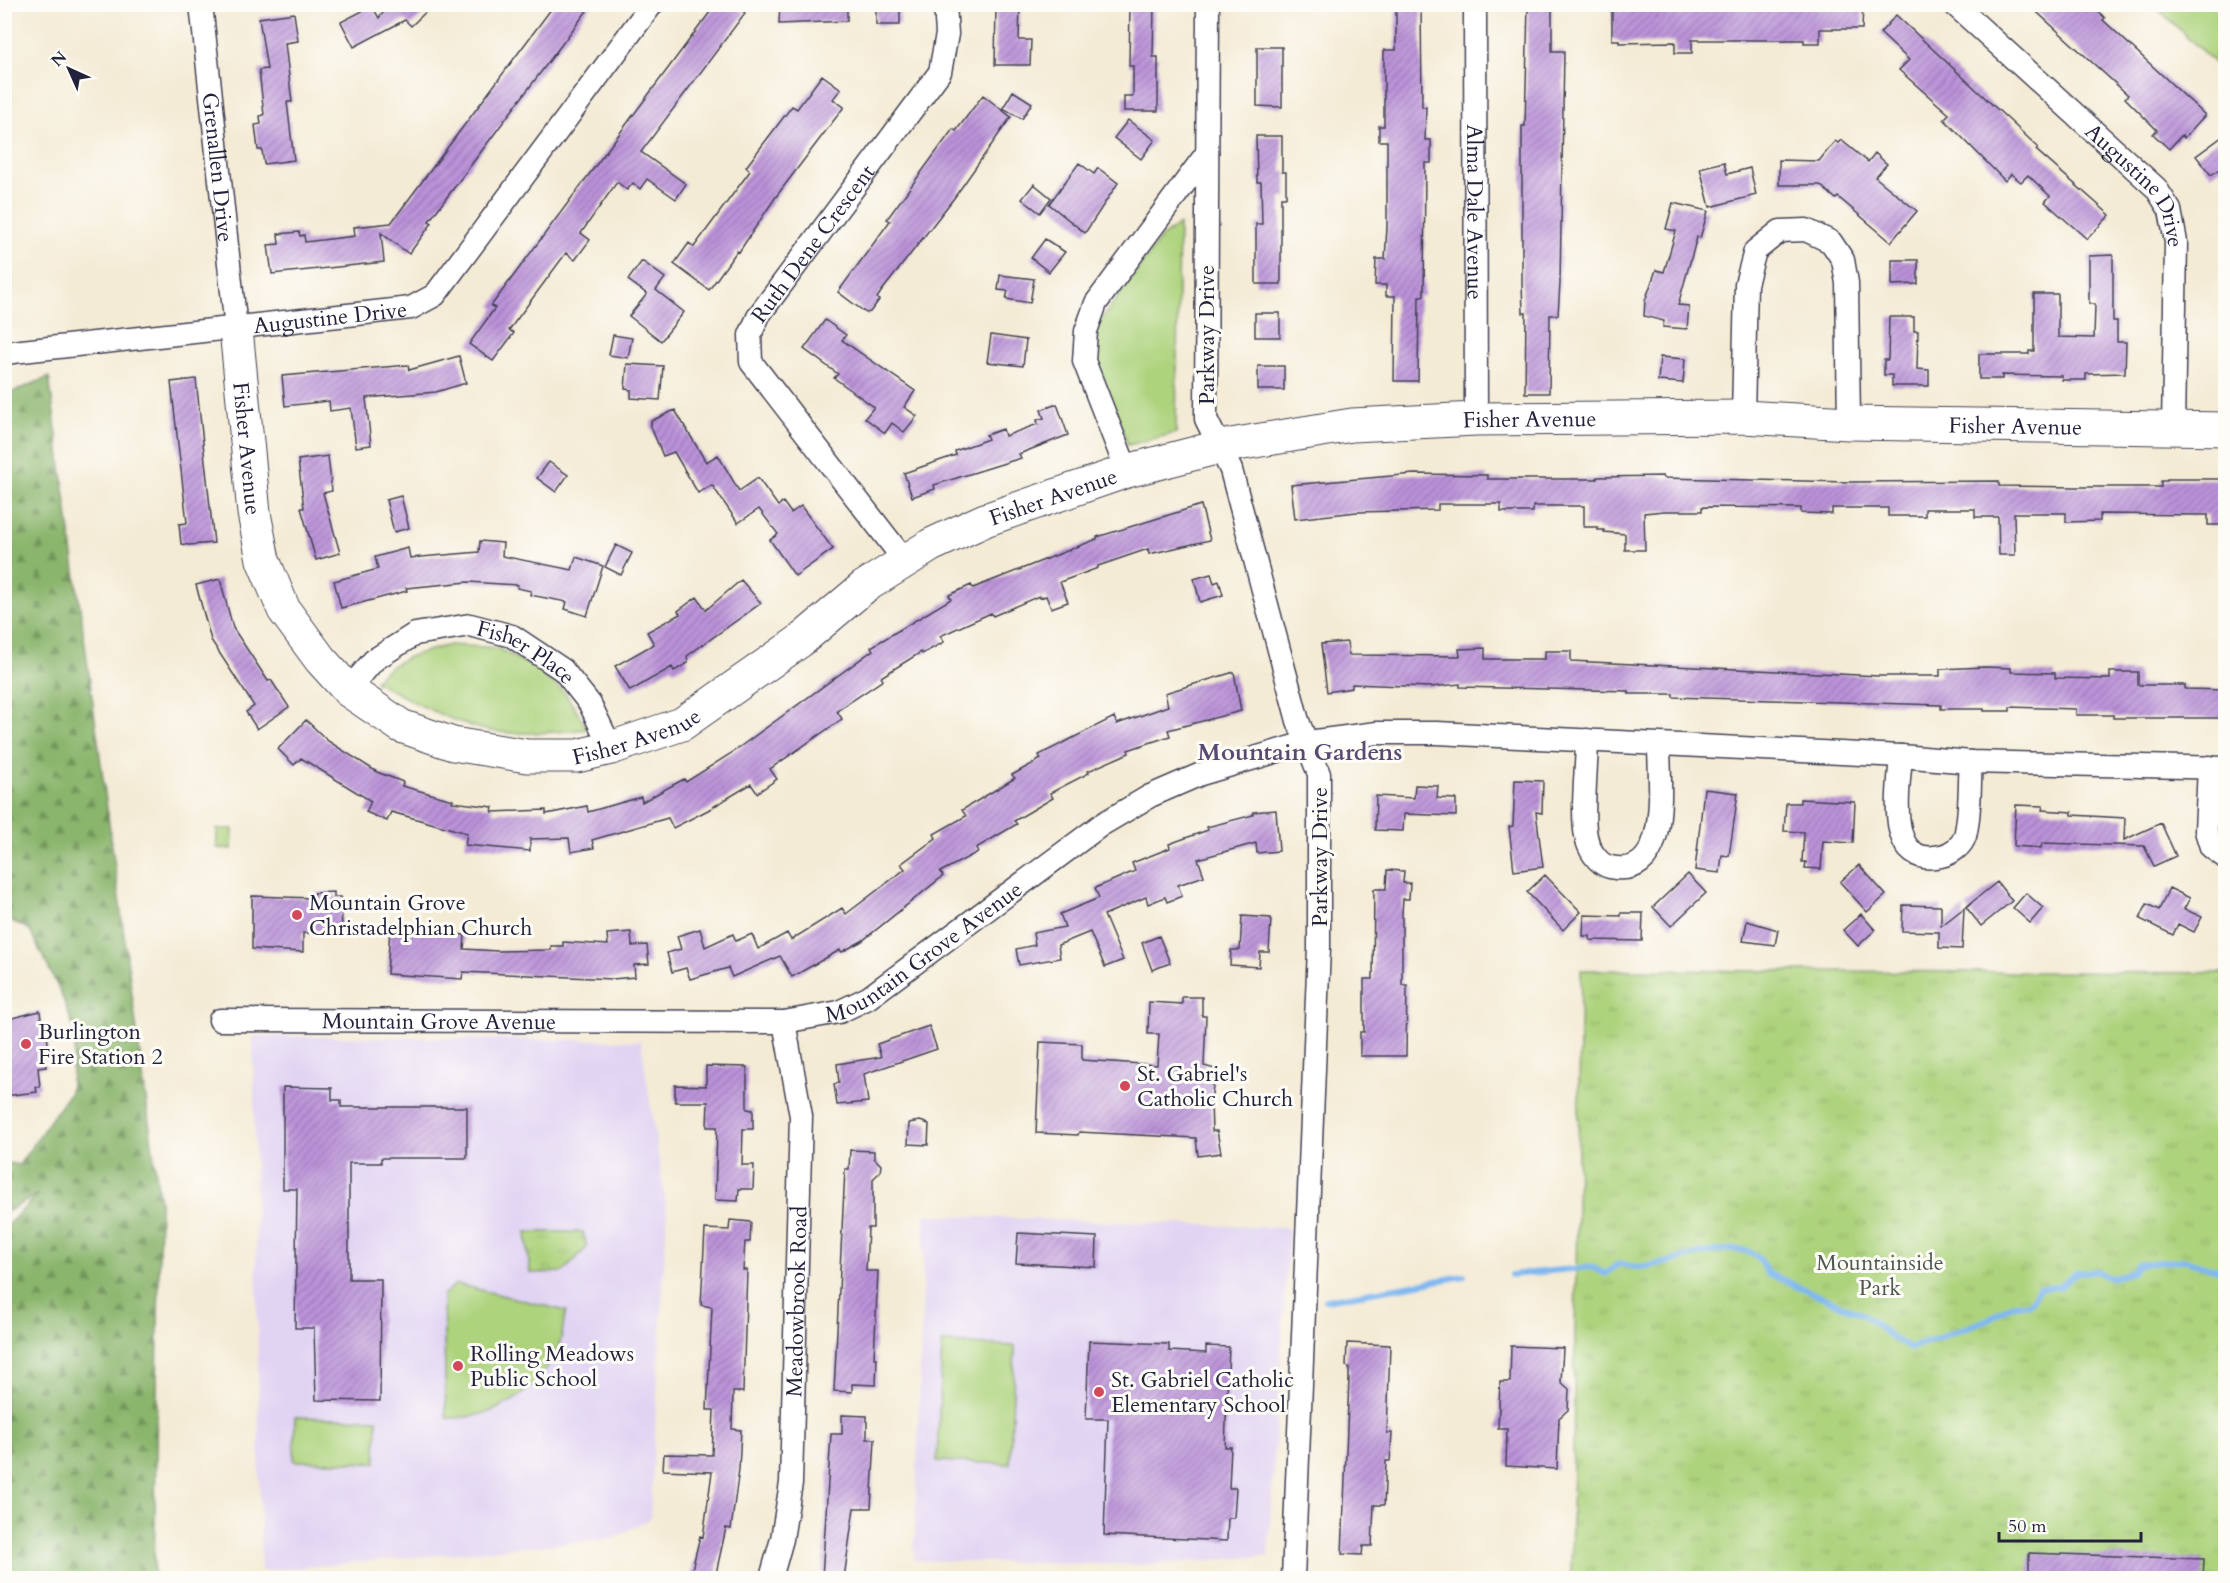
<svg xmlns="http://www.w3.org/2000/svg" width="2230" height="1583" viewBox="0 0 2230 1583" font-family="Cardo,serif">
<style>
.built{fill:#e1d4f3}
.grass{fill:#add37d;stroke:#687a5c;stroke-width:1.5}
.forest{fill:url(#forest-firs);stroke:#566c54;stroke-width:1.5}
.park{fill:url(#park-tufts);stroke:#687a5c;stroke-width:1.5}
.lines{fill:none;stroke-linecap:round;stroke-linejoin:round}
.stream{stroke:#80b8f0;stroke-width:6}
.building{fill:url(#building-hatch)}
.street-casing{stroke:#424052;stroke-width:25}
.secondary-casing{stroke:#424052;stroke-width:35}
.street{stroke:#fff;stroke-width:22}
.secondary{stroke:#fff;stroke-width:33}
.poi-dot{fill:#d1495b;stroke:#fdfcf7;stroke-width:2}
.labels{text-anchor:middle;stroke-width:6;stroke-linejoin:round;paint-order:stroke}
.street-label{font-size:22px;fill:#22223b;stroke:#fdfcf7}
.poi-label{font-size:22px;fill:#22223b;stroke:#fdfcf7;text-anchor:start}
.park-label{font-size:22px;fill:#4c574f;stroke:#fdfcf7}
.neighbourhood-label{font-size:24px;font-weight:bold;fill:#584a72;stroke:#fdfcf7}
</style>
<defs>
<pattern id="forest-firs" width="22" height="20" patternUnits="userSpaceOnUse" patternTransform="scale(1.5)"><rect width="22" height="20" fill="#8ab56c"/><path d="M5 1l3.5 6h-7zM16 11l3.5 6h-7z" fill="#70935a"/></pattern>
<pattern id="park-tufts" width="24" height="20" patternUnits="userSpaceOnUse" patternTransform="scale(1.5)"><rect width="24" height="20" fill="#add37d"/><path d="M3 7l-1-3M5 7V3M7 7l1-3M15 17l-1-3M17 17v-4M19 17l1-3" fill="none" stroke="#95b56d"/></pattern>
<pattern id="building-hatch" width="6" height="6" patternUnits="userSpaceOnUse" patternTransform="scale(1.5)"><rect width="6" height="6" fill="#bb93d9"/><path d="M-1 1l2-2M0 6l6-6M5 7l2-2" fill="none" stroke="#9878b1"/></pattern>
</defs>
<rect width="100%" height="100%" fill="#fdfcf7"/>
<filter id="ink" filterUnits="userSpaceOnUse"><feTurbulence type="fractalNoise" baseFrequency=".0167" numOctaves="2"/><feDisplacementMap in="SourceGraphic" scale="12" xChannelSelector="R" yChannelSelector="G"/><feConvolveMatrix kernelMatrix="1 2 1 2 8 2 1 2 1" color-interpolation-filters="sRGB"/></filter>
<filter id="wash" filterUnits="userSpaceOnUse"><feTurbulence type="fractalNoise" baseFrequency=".008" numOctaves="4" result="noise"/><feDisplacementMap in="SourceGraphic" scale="24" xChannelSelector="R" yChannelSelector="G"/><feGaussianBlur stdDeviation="1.35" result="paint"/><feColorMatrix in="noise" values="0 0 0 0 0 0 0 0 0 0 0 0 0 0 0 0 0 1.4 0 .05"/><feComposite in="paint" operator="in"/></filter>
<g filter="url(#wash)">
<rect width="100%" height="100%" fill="#f4ebd5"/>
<path class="built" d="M253,1036L641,1041L667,1213L650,1519L612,1539L261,1571Z
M925,1215L1289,1228L1268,1556L1142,1565L914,1560Z"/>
<path class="grass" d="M2154,5H2225V73Z
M1179,224L1176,433L1128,445L1092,353L1095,328L1161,238Z
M450,645L497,648L533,667L565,693L588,729C553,732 515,737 481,729C444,719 408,699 375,681C394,658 422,652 450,645Z
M456,1284L566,1311C563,1322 563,1337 558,1348C536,1394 496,1419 446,1418L443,1295Z
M942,1343L1015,1346L1010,1464L937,1461Z
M295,1417L377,1419L376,1463L294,1461Z"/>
<path class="forest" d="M49,377L160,1203L154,1578H5V1228L38,1194L5,1213V1162L19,1165L70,1092L76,1034L60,991L29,929L4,918L5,395Z"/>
<path class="park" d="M217,829H233L232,849L217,848Z
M1581,970L2225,973V1578H1571Z
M526,1232H583L587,1247L563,1272L530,1273Z"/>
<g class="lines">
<path class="stream" d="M1511,1275L1591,1267L1606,1274L1619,1263C1625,1264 1631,1267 1637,1267C1667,1268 1734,1235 1758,1257C1762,1261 1764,1268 1767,1273L1864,1315L1893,1338L1911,1348L1987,1320L2009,1306L2031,1303L2039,1288L2060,1287L2077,1272L2096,1271L2110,1278L2132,1272L2139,1264L2186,1260L2226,1273
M1326,1300L1464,1276"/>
</g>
<g id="blocks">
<path class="building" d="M390,4H434L411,26L405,20L354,47L341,22L372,6L379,18Z
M555,4H592L429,221L432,223L409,254L381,233L384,262L272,274L268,245L279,244L278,234L299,232L300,236L304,235L305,242L355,236L354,227L391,223Z
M716,4H733L745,13L641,152L686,184L676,199L647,179L640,189L633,183L627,190L617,182L581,233L590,240L575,260L566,253L509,330L514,333L493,361L469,344L495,308L491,306Z
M780,4H847V21L779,24Z
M876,4H900V25H876Z
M996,4H1020L1019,40H1031L1030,65H995Z
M1130,4H1154L1153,57H1158V111H1124V96H1133V66H1129Z
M1396,4H1421L1422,107H1426L1425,140H1431V163H1425L1424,296H1419L1418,381H1394L1395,296H1386V285H1375L1376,259H1385L1387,227V141H1379V126H1384V50H1396Z
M1528,4H1552V51H1564L1560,283L1558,315H1550L1549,393H1525L1526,313H1523L1522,283V126H1525Z
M1612,4H1863L1862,29H1820V43H1804V40H1692V53H1675V42L1619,43V40H1612Z
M2028,4H2090L2105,18L2103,20L2205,115L2184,138L2182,135L2169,149L2153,134L2157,130L2125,98L2128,95Z
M294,13L298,41L285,43L292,102H287L294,160L264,164L262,150H258L255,125L261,124L260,116L264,115L259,70L267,69L259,18Z
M1896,15L2038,147L2036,150L2110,215L2087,239L2045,202L2050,196L2028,175L2021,182L2011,174L2005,181L1944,119L1949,114L1899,70L1909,60L1880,33Z
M1257,47H1282V107L1257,106Z
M822,75L841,89L833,99L844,107L775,198L739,252L737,251L709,290L674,264L689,243L694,247L750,171L746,167L792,106L797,109Z
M1013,91L1032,103L1022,119L1003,108Z
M983,95L1011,117L954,198L881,292L877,298L879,300L870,312L866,313L838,292L890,221L887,219L953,129L956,131Z
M1128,120L1155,140L1141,159L1114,138Z
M2226,134V165L2211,175L2196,156Z
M1256,136H1282V172H1286V197H1281V284H1256V224H1262L1261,182H1257Z
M1841,140L1868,162L1875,153L1887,164L1875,177L1917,211L1891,242L1838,197L1836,199L1820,185H1779V160L1819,161L1835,141L1838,143Z
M1724,162L1727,174L1750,168L1756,195L1710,207L1700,168Z
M1079,163L1094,174L1098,168L1118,183L1085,233L1049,204Z
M1034,184L1051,198L1040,213L1022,199Z
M1673,203L1708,211L1700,238L1697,237L1678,305L1689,306L1687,329L1663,327L1664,321L1644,316L1645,301L1656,270L1664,272L1676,231L1666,229Z
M1045,239L1065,252L1049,272L1031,258Z
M2113,255V321H2117V342H2126L2125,373L2086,374V380H2062V376L2002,375V379H1979V354H2029V351H2034V294H2058V337L2094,338L2095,304H2089V256Z
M1892,260H1918V284L1892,285Z
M642,261L665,278L656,290L684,312L661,341L629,316L647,294L628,280Z
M1000,275L1034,279L1030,303L1006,299L1008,291L998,290Z
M1255,313H1280V337H1255Z
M1889,317H1914V331H1918L1917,369L1929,370V386H1892V375H1884V360H1888Z
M825,320L846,335L842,340L915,391L904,407L917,416L904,432L892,423L885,433L865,418L874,407L834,378L838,374L804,349Z
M613,335L632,338L628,358L609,355Z
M991,335L1026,340L1023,366L987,362Z
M459,356L466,383L436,392L366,398L371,445L356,447L351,408L330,411L329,401L285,406L282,376L408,365L409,370Z
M1660,357L1685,359L1683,383L1658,381Z
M627,364L663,366L660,400L631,398V390L625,389Z
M1258,366H1284V390H1258Z
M196,379L214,543L189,545L181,544L179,524L187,523L171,382Z
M1057,404L1068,435L1019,454L1021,458L947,481L934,485L935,489L912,497L904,473L956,455L955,451L988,439L986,435L1003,429L1005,436L1038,424L1037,420L1044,418L1041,410Z
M675,410L706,462L718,455L739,491L758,478L778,506L783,502L791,513L801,506L833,549L795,576L770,540L778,534L759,509L738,523L712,485L698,493L674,452L663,456L651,427V421Z
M328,456L332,491L323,493L340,553L316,560L301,508H304L298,460Z
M549,462L568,475L556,492L537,478Z
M1414,474L1487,475V479H1597V477L1663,476V478L1849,482L1999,481V486L2075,487H2161V481H2167V479H2226V525H2208V515L2100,514V521L2066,522V513H2014L2015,555H1999L1998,517H1975V509H1925V516H1888V508H1832V514L1801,513V508L1702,507V511H1664L1644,513L1645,550H1625V534L1604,532V530H1598V527H1584V506H1533V512H1501V504H1438V510L1357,512L1295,519L1291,485Z
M401,496L409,528L394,532L386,500Z
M1201,505L1210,540L1149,554L1148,549L1098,566V568L1060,582L1068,602L1051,608L1046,596L1040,598L1039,596L993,616L991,613L940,636L944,642L922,654L921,652L881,677L883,680L837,711L842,719L770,769L777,779L757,793L751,784L708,810L673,828L668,818L592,840L594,848L571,852L569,838L530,839V851L465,845L467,833L391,812L387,821L366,812L371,801L301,758L294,765L278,749L306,720L328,741L377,772L403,782L402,786L453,800L452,802L493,807L492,812L546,810V814L587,806L588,812L641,797L642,802L684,779L686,782L730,754L873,650L871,647L951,599L949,595L971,585L973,588L1001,577L1097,539V537Z
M480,541L503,543L502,556L572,570L576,557L603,566L587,616L565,609L567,602L530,595L531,591L517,588L518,585L468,582L406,588L407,591L341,608L334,581L378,569L375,557L408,548L410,558L479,552Z
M616,545L632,553L621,575L605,567Z
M1211,574L1214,583L1219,581L1223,595L1200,602L1194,579Z
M220,579L233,628L268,681L271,680L289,707L257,729L246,712L254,706L211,640L196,585Z
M741,580L761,603L687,656L688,663L674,671L672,667L630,691L615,666L654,644L647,632L680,614L678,611L697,597L706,610Z
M1347,642L1349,655L1460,656L1459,649L1485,648V659H1545V651H1571V661L1879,676H1940V669L1985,667L2011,668V672L2055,673V678L2110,679V672H2138V685H2185V689L2226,690V718H2113V715H2076V709L2010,707V711H1984V709H1941V705L1673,697V694H1628L1629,691L1460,687V684L1431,687L1352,684V688L1327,692L1321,644Z
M1234,672L1241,711L1168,730L1170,736L1128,750L1129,753L1088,771L1089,773L1050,793L1053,798L1014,821L1017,824L976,848L978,852L940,872L943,876L862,941L842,952L840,950L792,977L780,956L732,977L728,968L690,979L686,968L672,972L667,953L681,949L677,936L700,929L705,947L733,934L736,941L752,934L758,949L787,933L791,940L842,908L846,914L905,869L901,864L936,838L934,834L966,816L962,810L1015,778L1012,775L1041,759L1039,755L1114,717L1117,724L1168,706L1165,693Z
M1515,780L1543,781L1542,813L1536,812L1543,867L1514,871L1509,827L1513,826Z
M1415,785L1438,786L1437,798L1456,799V816L1404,814L1403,831L1375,830L1376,796L1414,798Z
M1704,789L1738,793L1729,856L1722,855L1720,873L1695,870Z
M1800,799L1855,802L1853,843L1823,841L1821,869L1805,868L1806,862H1802L1804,832L1784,831L1786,803H1800Z
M2016,805L2043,806L2042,810L2072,812V815L2125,818L2124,840L2161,823L2176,856L2154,866L2144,846L2042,843L2041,848L2014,846Z
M1276,810L1279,851L1257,853L1256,843L1198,859L1204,876L1178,885L1182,896L1167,902L1165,897L1148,904L1146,897L1104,915L1123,960L1105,967L1090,932L1058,945L1060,958L1019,965L1016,949L1035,945L1033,933L1065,927L1060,914L1099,898L1095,888L1135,871L1132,863L1170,848L1169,844L1208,830L1207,827L1253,815V812Z
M1859,865L1886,895L1867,912L1840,882Z
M1387,870L1404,871L1403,883H1410L1409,899H1403L1402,913V985H1407L1406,1056H1360V1032H1364V979H1373L1374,889H1386Z
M1688,874L1706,893L1671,926L1653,907Z
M1545,875L1581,912L1563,930L1527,892Z
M1997,882L2012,901L1981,926L1966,907Z
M2169,888L2190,898L2184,909L2202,917L2194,932L2178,924L2173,935L2140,919L2147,904L2159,910Z
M334,892V897H341L342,933H303V952L252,949V896L314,898V893Z
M2026,893L2043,908L2030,923L2013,908Z
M1903,905L1941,906V926L1964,908L1962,949L1939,948V932L1902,931Z
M1621,913H1643L1642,941L1590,940V936H1583L1584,915L1621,916Z
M1861,914L1875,930L1858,946L1843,930Z
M1242,916L1271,918L1269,952H1260L1259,967L1230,965L1231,950H1240Z
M1747,921L1778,930L1775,945L1743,941Z
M390,929L465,935L464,949L498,951L551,950V946H563V942L608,945L607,934L631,932L632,946L647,945L649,964L634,965L635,977L612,979L463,972L462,979L387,974Z
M1159,936L1170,963L1152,970L1142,943Z
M1182,997H1202V1016H1206L1204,1066L1215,1069L1211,1102L1212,1131H1217L1221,1153L1198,1156L1196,1138L1079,1132L1078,1135L1036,1133L1040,1042L1082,1044V1060L1157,1065L1159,1034H1148L1149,1002L1182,1004Z
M40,1011L43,1035L47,1034L49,1054L44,1055L46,1067L38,1068L40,1087H36L37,1092L4,1096V1020Z
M929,1026L937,1049L864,1074L868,1102L837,1105L834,1084L839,1083L837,1064L881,1057L877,1044Z
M706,1066L747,1067V1109L753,1110V1129H743L742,1165H754L753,1189H739L738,1201L715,1200L717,1127H707L708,1102H675V1085L706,1086Z
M283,1087L332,1088V1100H341V1107H467V1158H381V1163H349V1279H381L380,1401L316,1400L314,1328H295L297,1189H283Z
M920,1121L929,1124L928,1145L908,1144L909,1123Z
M850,1150L874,1151V1158L881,1165L880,1172L873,1179V1228H868L866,1271H878L874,1358H877L876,1385L852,1384V1392L834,1391L845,1169H849Z
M730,1220L751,1222L750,1242H745L743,1270H747L743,1392H733L732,1429L741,1430L739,1469L731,1529L726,1528L715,1578H690L700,1536L703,1537L712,1472L663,1470L664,1454L712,1455L714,1410H707L712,1307L701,1305L705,1229L729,1230Z
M1018,1233L1097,1237L1096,1267L1016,1263Z
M1089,1341L1169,1344V1351L1206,1353V1346L1229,1347L1225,1447H1231L1229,1488H1236L1234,1518H1228L1227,1541L1104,1535L1108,1419H1086Z
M1347,1343L1390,1345L1387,1433H1392L1390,1461H1386L1384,1505H1374L1372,1546H1363L1362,1555L1342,1554L1349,1378V1367L1346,1366Z
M1511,1346L1563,1348L1561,1382L1569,1389L1568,1410L1559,1418L1557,1469L1506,1466L1507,1429H1498L1500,1382H1510Z
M842,1415L867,1416V1439H875L871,1508H854L844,1578H822L831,1434H842Z
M2029,1553L2204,1559L2203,1578H2029Z"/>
</g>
</g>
<g filter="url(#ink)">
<use href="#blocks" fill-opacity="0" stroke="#424052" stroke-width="1.5"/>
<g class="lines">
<g class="street-casing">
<g id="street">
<path id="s1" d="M201,4L236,329"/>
<path d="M1208,4L1206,419L1231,470L1298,721L1319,774V948L1293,1578"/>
<path id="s2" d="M1475,4L1476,419"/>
<path id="s3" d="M1954,4L2156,188L2170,210L2176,242L2173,429"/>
<path id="s4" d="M4,353L411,308L435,295L652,4"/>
<path d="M1743,417L1746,284L1755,251L1780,231L1806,230L1831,242L1843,260L1847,283L1849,423"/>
<path d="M1127,471L1084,361L1086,331L1096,303L1207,153"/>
<path id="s5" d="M905,561L751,362L750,335L759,315L940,72L947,34L945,4"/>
<path id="s6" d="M348,690L374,660L415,634L470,625L512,636L563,670L590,704L611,748"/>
<path d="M1587,740C1587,765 1581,813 1586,836C1588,848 1597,864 1610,867C1672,881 1659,782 1659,745"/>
<path d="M1901,756C1899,788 1884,869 1941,856C1951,854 1962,846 1965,836C1971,813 1969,785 1971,762"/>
<path d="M2209,767L2206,831L2211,847L2226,858"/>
<path id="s7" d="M220,1020L784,1022L839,1012L868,998L1101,825L1150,796L1201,774L1308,742L1377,733H1437L1901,756L1971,762L2226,768"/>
<path id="s8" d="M771,1578L782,1539L791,1483L801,1116L784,1022"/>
</g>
</g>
<g class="secondary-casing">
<g id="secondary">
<path id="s9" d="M236,329L254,513L263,560L284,610L320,659L348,690L401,726L453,744L527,756H577L611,748L682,724L800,641L864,587L931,545L985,520L1127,471L1219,447L1352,425L1476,419L1743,417L1849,423L2226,429"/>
</g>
</g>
<use href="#street" class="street"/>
<use href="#secondary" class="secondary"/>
</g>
</g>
<g class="poi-dot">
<circle cx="297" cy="915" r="6"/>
<circle cx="26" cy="1044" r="6"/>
<circle cx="1125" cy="1086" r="6"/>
<circle cx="458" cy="1366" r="6"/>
<circle cx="1099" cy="1392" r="6"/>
</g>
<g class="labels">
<g class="street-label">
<text dy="8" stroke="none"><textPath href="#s1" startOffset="164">Grenallen Drive</textPath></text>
<text dy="8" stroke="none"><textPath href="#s3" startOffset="260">Augustine Drive</textPath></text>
<text dy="8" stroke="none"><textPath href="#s2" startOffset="208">Alma Dale Avenue</textPath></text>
<text dy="8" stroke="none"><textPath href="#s5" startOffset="390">Ruth Dene Crescent</textPath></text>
<text dy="8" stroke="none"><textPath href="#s4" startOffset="328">Augustine Drive</textPath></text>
<text transform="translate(1206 335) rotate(-90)" y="8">Parkway Drive</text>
<text dy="8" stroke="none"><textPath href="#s9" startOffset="1668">Fisher Avenue</textPath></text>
<text dy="8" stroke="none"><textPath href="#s9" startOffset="2154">Fisher Avenue</textPath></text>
<text dy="8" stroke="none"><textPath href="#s9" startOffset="120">Fisher Avenue</textPath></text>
<text dy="8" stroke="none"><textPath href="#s9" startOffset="1182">Fisher Avenue</textPath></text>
<text dy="8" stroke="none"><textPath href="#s6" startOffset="207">Fisher Place</textPath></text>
<text dy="8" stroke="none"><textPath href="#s9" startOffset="696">Fisher Avenue</textPath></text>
<text transform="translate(1319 857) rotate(-90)" y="8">Parkway Drive</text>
<text dy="8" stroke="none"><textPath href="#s7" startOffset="723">Mountain Grove Avenue</textPath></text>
<text dy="8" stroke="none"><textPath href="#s7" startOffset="219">Mountain Grove Avenue</textPath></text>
<text dy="8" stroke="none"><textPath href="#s8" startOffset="279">Meadowbrook Road</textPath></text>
</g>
<g class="poi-label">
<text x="309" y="910">Mountain Grove<tspan x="309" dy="25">Christadelphian Church</tspan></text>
<text x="38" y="1039">Burlington<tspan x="38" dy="25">Fire Station 2</tspan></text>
<text x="1137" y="1081">St. Gabriel's<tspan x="1137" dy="25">Catholic Church</tspan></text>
<text x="470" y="1361">Rolling Meadows<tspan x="470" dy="25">Public School</tspan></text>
<text x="1111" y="1387">St. Gabriel Catholic<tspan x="1111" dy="25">Elementary School</tspan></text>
</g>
<g class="park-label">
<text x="1880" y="1270">Mountainside<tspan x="1880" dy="25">Park</tspan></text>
</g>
<g class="neighbourhood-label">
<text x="1300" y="760">Mountain Gardens</text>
</g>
</g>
<rect width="2230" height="1583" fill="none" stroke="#fdfcf7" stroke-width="24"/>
<g transform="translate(69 69) rotate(315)" stroke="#fdfcf7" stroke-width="4.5" paint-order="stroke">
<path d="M0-4.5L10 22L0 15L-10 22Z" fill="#22223b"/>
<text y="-9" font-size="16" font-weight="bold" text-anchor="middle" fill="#22223b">N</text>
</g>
<path d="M1999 1532v9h142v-9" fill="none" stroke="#22223b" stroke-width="3"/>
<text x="2008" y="1532" font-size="18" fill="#22223b" stroke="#fdfcf7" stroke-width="4.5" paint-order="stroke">50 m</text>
</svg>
